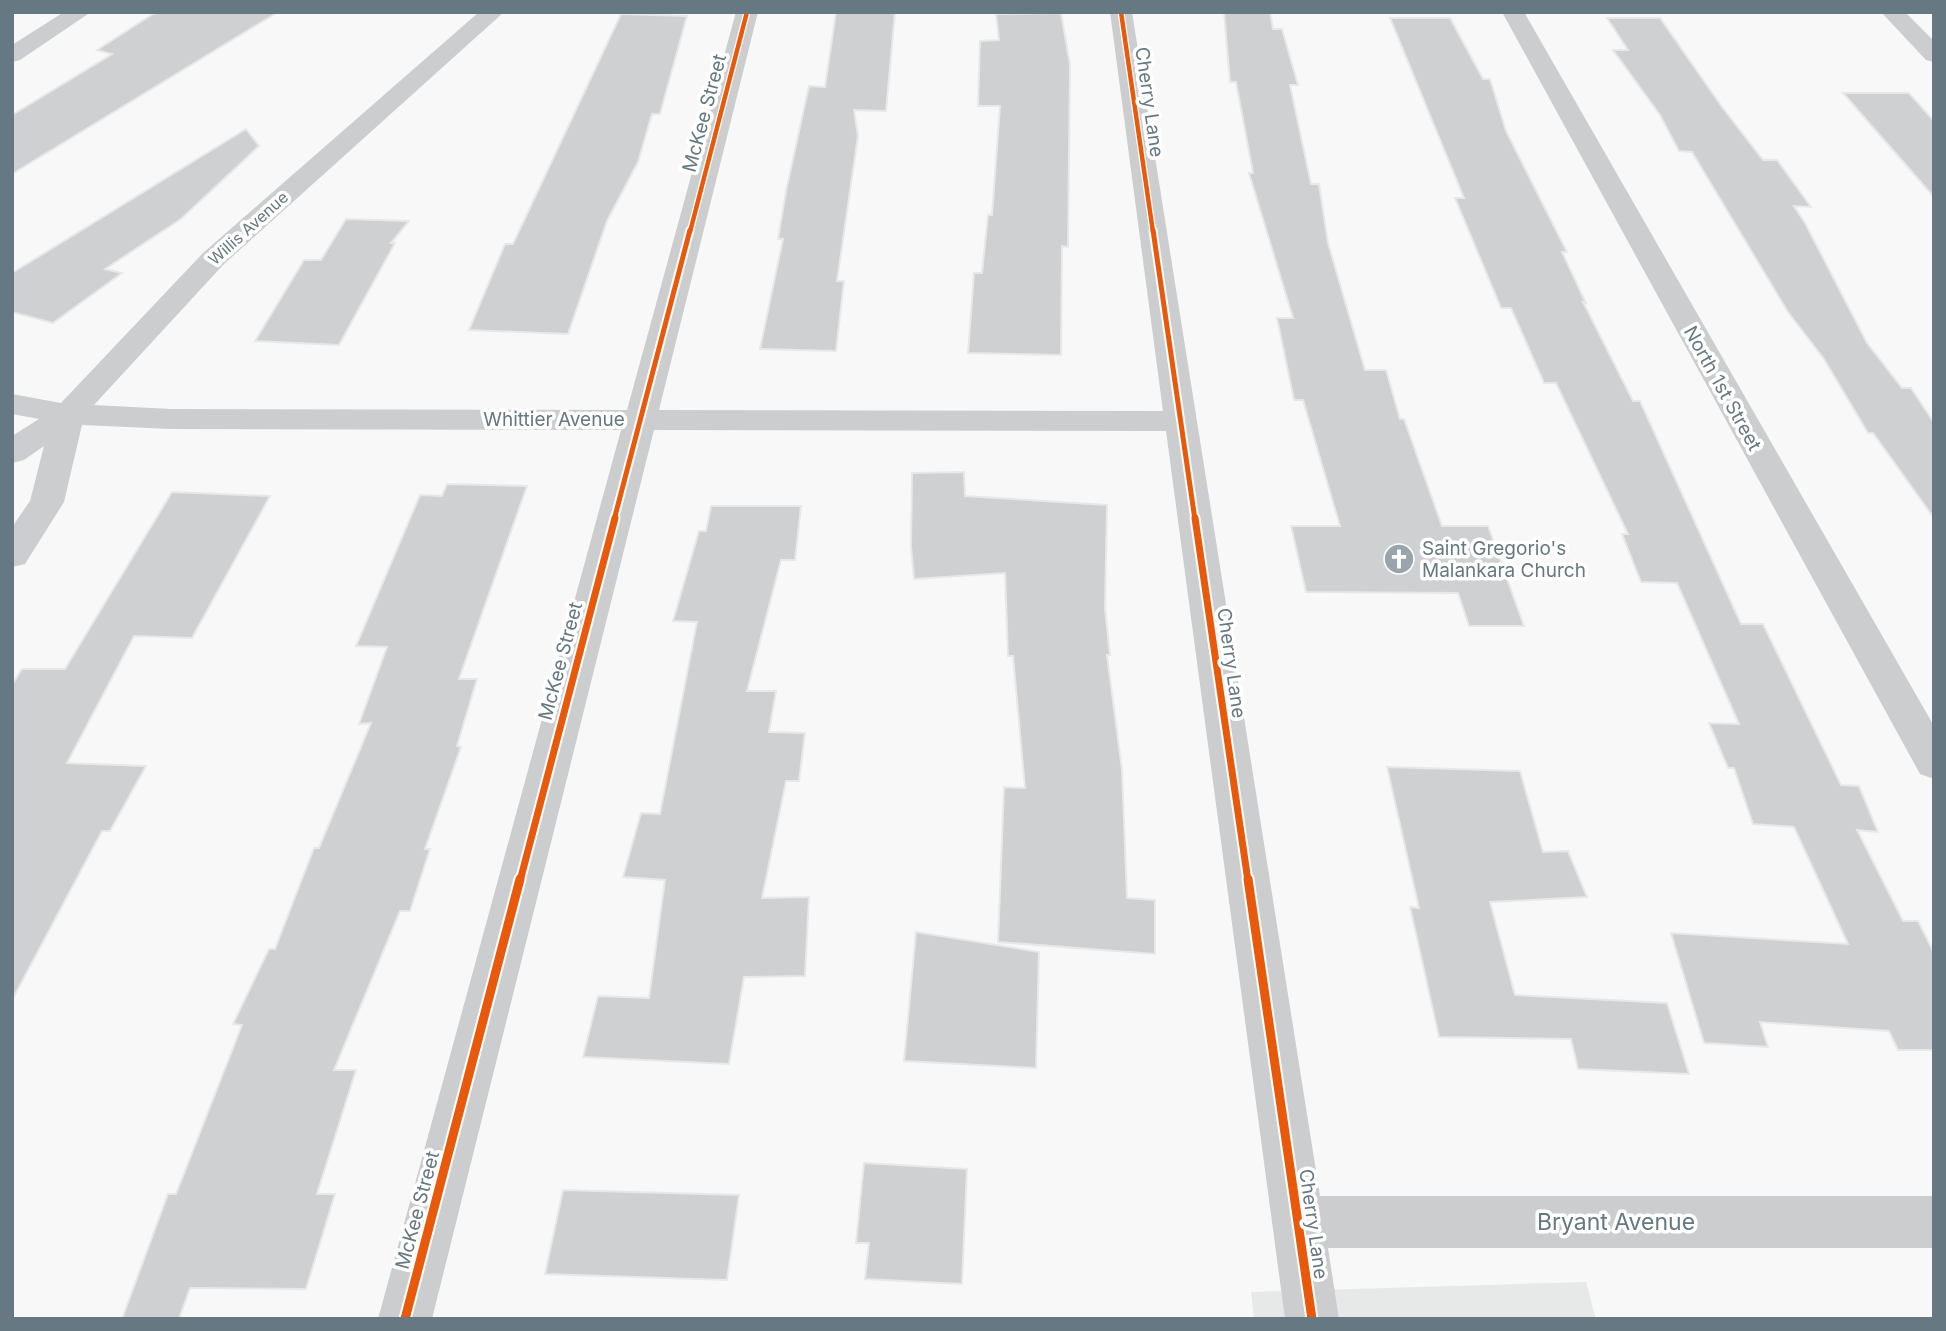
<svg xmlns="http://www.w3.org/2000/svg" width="1946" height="1331" viewBox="0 0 1946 1331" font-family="Inter,sans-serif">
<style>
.built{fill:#e7e9e8}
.building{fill:#cfd0d1;stroke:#e8e8e8;stroke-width:2}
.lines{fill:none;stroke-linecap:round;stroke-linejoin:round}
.minor{fill:#cbcdce;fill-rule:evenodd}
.cycleway-far3-casing{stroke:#fff;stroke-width:7}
.cycleway-far2-casing{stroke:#fff;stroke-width:9}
.cycleway-far1-casing{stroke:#fff;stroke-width:11}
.cycleway-casing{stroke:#fff;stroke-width:13}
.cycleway-far3{stroke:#e8590c;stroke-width:4.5}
.cycleway-far2{stroke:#e8590c;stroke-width:5}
.cycleway-far1{stroke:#e8590c;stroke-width:7}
.cycleway{stroke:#e8590c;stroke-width:9}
.labels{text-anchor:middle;stroke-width:7;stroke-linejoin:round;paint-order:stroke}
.far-street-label{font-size:16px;fill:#667881;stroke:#fff}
.street-label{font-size:19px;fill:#667881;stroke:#fff}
.poi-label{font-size:19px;fill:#667881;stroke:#fff;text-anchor:start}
.near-street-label{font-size:23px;fill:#667881;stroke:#fff}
</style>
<rect width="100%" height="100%" fill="#f8f8f8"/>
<path class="built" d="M1586,1282L1596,1319H1254L1251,1292Z"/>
<path class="building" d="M163,12H278L12,174V115L112,54L97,50L153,14Z
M836,12H895L886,111L854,110L858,136L837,281H844L836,351L760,349L783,239H778L786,191L809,86L825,87Z
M1224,12H1270L1273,29H1282L1298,85H1290L1311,184H1319L1328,243L1365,370H1386L1400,419H1404L1442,526H1488L1524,626H1469L1458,593L1306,592L1291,526H1340L1303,400H1294L1277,318H1293L1249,173H1253L1236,82H1230Z
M1061,13L1070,65L1068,247L1062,246L1061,355L968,353L974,273H982L988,215H992L1000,106H978L980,41L999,40L996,14Z
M621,14L687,16L660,114H652L638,162L607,221L568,334L469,330L505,244H513Z
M1390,18H1450L1483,79H1490L1506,131L1567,252H1562L1586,303L1583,302L1633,401H1640L1741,624H1763L1841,785L1859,786L1878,832L1857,830L1903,921H1918L1934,953V1050H1898L1889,1031L1760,1022L1768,1047L1704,1043L1671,933L1848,944L1794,827L1753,824L1734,768H1728L1709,723L1739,724L1677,583L1641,582L1622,534H1628L1556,383H1544L1511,308H1501L1455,198H1464Z
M1607,18H1660L1722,107L1763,160H1777L1811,207L1794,206L1805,223L1867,343L1902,388H1911L1934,423V518L1873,433H1868L1824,359L1788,312L1692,152L1679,151L1660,115L1613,50H1628Z
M1843,93H1909L1934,121V197Z
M246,129L259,146L181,219L105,269L122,273L53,323L12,312V273Z
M346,219L409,221L391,243H395L339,345L255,341L304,260H321Z
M964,472L965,496L1107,505L1105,608L1110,655H1107L1122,770L1127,898L1155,900V954L998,942L1004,787L1025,788L1013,656H1008L1005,573L914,579L911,546L912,473Z
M447,484L527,486L459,679H477L457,746L461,747L425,849H430L410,911H400L334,1070H356L317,1194H335L306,1289L190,1288L179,1319H122L168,1194H176L242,1025L233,1024L269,949H275L314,848H319L371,723L359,724L387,647L356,646L420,495L442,496Z
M172,492L270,496L192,638L134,636L67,763L146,766L110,831H102L12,1000V685L22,669H65Z
M711,506H801L795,560H781L747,691H776L769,732L805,733L799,781H786L762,898L809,897L805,976L744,977L729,1064L583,1057L598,996L649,998L665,880L623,877L641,813L660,814L697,622L673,621L699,531H706Z
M1387,767L1520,771L1543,852L1568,851L1587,897L1490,902L1515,995L1667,1003L1689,1074L1578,1069L1571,1039L1439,1037L1410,907L1419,908Z
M916,932L1039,952L1036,1068L904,1061Z
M864,1163L967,1169L962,1284L865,1279L869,1243H856Z
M563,1190L739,1195L727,1280L545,1274Z"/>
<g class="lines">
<path class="minor" d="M64,12H91L20,60L12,62V45Z
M479,12H504L223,265L94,405L171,409L627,410L736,12H758L659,410L1163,411L1110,12H1132L1320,1196H1934V1248H1328L1339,1319H1285L1166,431L654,430L432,1319H378L621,430L171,429L82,425L64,502L25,564L12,567V527L30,501L44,446L24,460L12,463V436L39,419L12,414V394L61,403L203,253Z
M1502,12H1524L1934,726V779L1920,774Z
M1881,12H1905L1934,41V62L1926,60Z"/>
<g class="cycleway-far3-casing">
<path id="cycleway-far3" d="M1121,12L1153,232
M690,232L747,12"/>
</g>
<g class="cycleway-far2-casing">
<path id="cycleway-far2" d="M1153,230L1195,520
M614,520L690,230"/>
</g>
<g class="cycleway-far1-casing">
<path id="cycleway-far1" d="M1195,518L1248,881
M520,881L615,518"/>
</g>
<g class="cycleway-casing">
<path id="cycleway" d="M1248,879L1312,1319
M405,1319L520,879"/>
</g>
<use href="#cycleway-far3" class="cycleway-far3"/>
<use href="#cycleway-far2" class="cycleway-far2"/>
<use href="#cycleway-far1" class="cycleway-far1"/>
<use href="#cycleway" class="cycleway"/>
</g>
<defs>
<g id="church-disc" transform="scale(1.575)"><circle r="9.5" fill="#99a5ab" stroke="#fff"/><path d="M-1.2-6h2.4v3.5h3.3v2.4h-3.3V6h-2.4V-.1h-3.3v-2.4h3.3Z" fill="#fff"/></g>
</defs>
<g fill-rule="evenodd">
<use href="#church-disc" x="1399" y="559"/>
</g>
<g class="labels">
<g class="far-street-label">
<text transform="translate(248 228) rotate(-42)" y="6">Willis Avenue</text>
</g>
<g class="street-label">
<text transform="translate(1150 102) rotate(82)" y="7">Cherry Lane</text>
<text transform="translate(704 113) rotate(-75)" y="7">McKee Street</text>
<text transform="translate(1723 388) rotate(61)" y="7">North 1st Street</text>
<text x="554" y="426">Whittier Avenue</text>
<text transform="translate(560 661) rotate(-75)" y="7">McKee Street</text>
<text transform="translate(1232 663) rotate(82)" y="7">Cherry Lane</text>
<text transform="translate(417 1210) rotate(-75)" y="7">McKee Street</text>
<text transform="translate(1314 1224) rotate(82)" y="7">Cherry Lane</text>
</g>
<g class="poi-label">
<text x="1422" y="555">Saint Gregorio's<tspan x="1422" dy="22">Malankara Church</tspan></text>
</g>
<g class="near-street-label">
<text x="1616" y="1230">Bryant Avenue</text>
</g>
</g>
<rect width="1946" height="1331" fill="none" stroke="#667881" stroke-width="28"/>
</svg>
